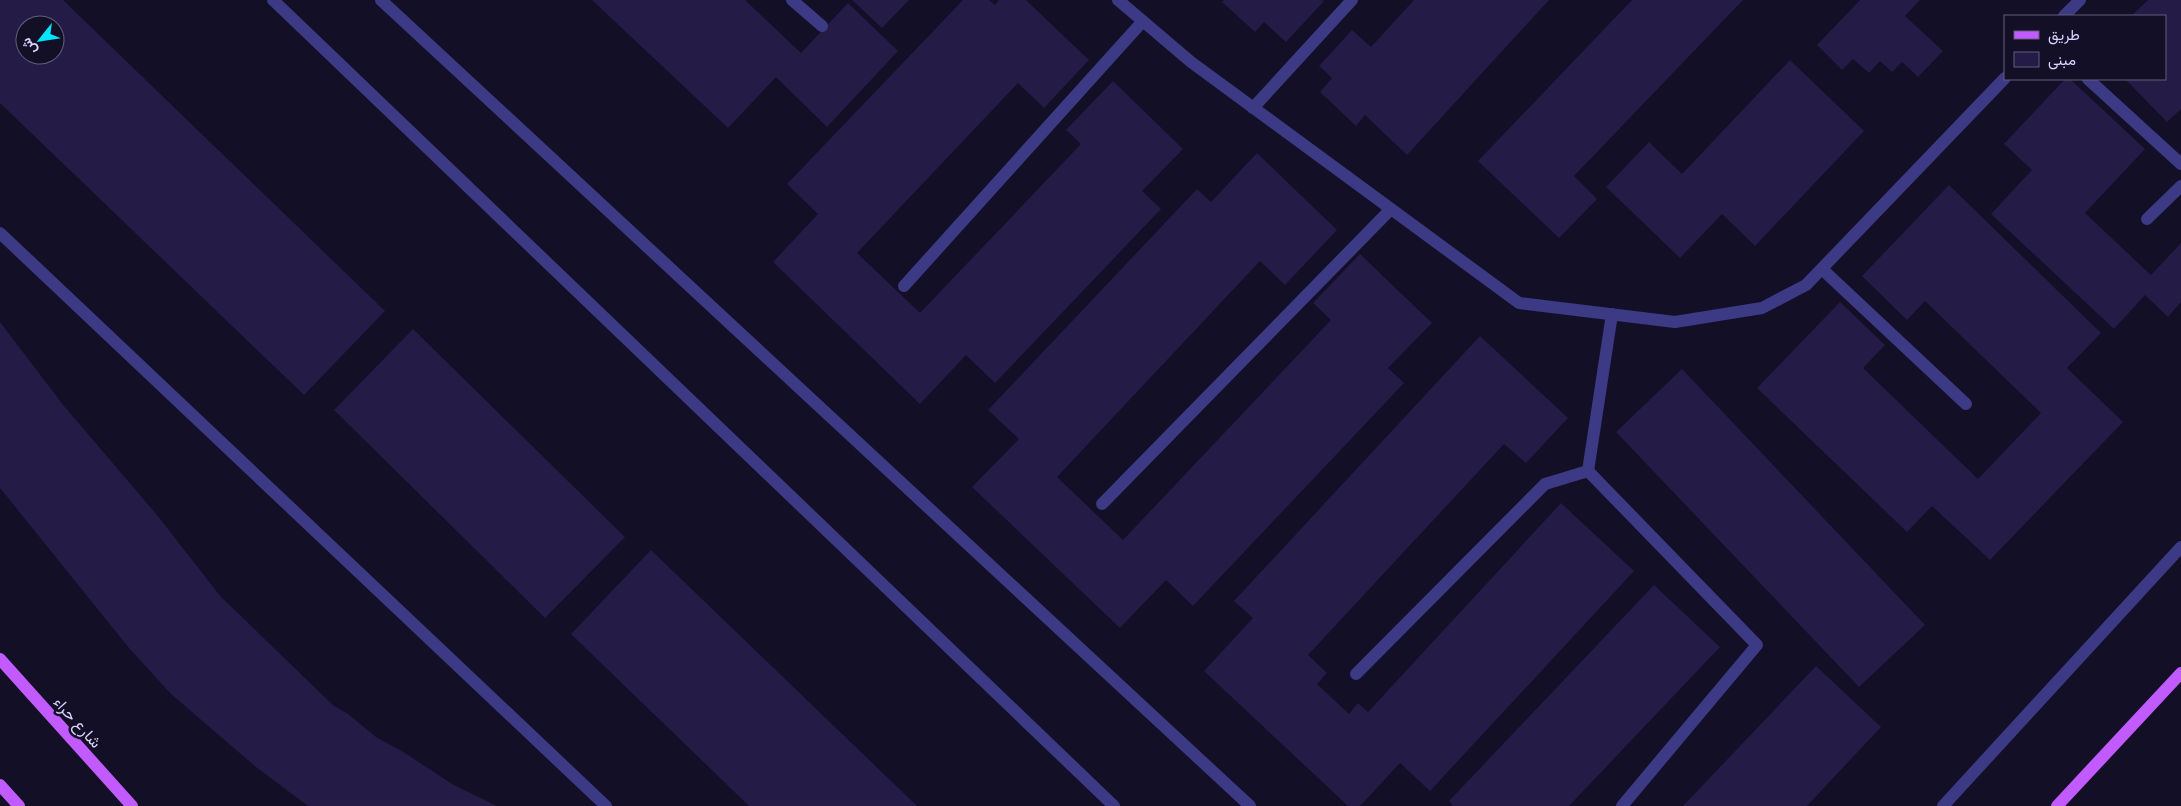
<svg xmlns="http://www.w3.org/2000/svg" width="2181" height="806" viewBox="0 0 2181 806" font-family="'Noto Sans',Vazirmatn,sans-serif">
<style>
.building{fill:#241b47;fill-rule:evenodd}
.lines{fill:none;stroke-linecap:round;stroke-linejoin:round}
.service{stroke:#3d3a85;stroke-width:12}
.minor{stroke:#3d3a85;stroke-width:12}
.tertiary{stroke:#3d3a85;stroke-width:12}
.primary{stroke:#c25bff;stroke-width:12}
.labels{text-anchor:middle;stroke-width:5;stroke-linejoin:round;paint-order:stroke}
.street-label{font-size:16px;fill:#d9d4ff;stroke:#130f26}
</style>
<rect width="100%" height="100%" fill="#130f26"/>
<path class="building" d="M0,0H63L385,311L304,395L0,103ZM25,25H55V55H25Z
M592,0H745L801,53L848,3L898,51L827,127L776,77L728,128Z
M852,0H909L882,28Z
M963,0H989L995,5L999,0H1026L1089,60L1044,108L1018,83L857,253L920,313L1081,144L1066,130L1113,81L1183,149L1142,191L1161,209L995,383L966,355L920,404L773,262L818,214L787,184Z
M1224,0H1322L1324,1L1286,42L1264,22L1255,32L1222,2Z
M1414,0H1549L1407,155L1365,115L1356,126L1320,92L1332,78L1319,66L1352,30L1371,47Z
M1632,0H1743L1574,176L1597,199L1559,238L1478,161Z
M1860,0H1920L1905,16L1943,51L1918,77L1902,62L1892,72L1880,61L1869,73L1853,59L1842,70L1817,45Z
M2148,0H2181V109L2167,122L2125,79H2165V16H2131Z
M1790,60L1864,131L1755,246L1722,214L1680,258L1606,187L1649,142L1682,174Z
M2065,79H2070L2145,149L2085,213L2151,275L2181,243V302L2168,317L2145,295L2114,329L1991,214L2032,170L2004,144Z
M1257,153L1337,230L1285,285L1260,261L1057,477L1123,540L1331,320L1313,303L1360,254L1432,323L1388,368L1404,383L1193,606L1166,580L1120,628L972,487L1019,439L988,410L1197,189L1211,202Z
M1949,185L2101,333L2067,368L2123,422L1990,560L1932,506L1907,532L1757,388L1840,302L1885,345L1863,368L1978,479L2041,413L1925,301L1907,320L1862,276Z
M0,322L64,406L157,515L221,597L244,619L334,706L348,714L376,737L405,753L452,784L497,806H308L256,767L171,694L129,648L0,488Z
M413,329L625,537L545,618L334,410Z
M1480,336L1568,418L1526,463L1504,444L1308,655L1327,673L1317,684L1349,714L1358,703L1368,712L1561,503L1634,571L1430,791L1400,763L1360,806H1348L1204,671L1253,618L1234,601Z
M1682,369L1925,625L1859,687L1616,432Z
M651,550L917,806H749L571,634Z
M1654,585L1720,647L1569,806H1453L1449,801Z
M1816,666L1881,727L1807,806H1683Z"/>
<g class="lines">
<path class="service" d="M0,233L606,806"/>
<path class="minor" d="M792,0L822,26
M1118,0L1191,62L1519,303L1675,322L1762,308L1806,285L2005,78
M2064,16L2080,0
M2088,79L2181,164
M1253,108L1352,0
M2147,219L2181,186
M1822,269L1966,404
M904,286L1143,21
M1612,314L1588,471L1757,645L1622,806
M1102,504L1391,209
M1356,674L1545,484L1588,471"/>
<path class="tertiary" d="M273,0L1114,806
M381,0L1250,806
M1943,806L2181,547"/>
<path class="primary" d="M0,659L132,806
M0,785L19,806
M2057,806L2181,673"/>
</g>
<g class="labels">
<g class="street-label">
<text transform="translate(78 722) rotate(48)" y="6">شارع حراء</text>
</g>
</g>
<rect x="2004" y="15" width="162" height="65" fill="#130f26" stroke="#625e7d"/>
<rect x="2014" y="31" width="25" height="8" fill="#c25bff" stroke="#625e7d"/>
<text x="2048" y="40" font-size="15" fill="#d9d4ff">طريق</text>
<rect x="2014" y="52" width="25" height="15" fill="#241b47" stroke="#625e7d"/>
<text x="2048" y="65" font-size="15" fill="#d9d4ff">مبنى</text>
<g transform="translate(40 40) rotate(240)"><circle r="24" fill="#130f26" stroke="#625e7d"/>
<path d="M0-4L9 19L0 12L-9 19Z" fill="#00e5ff"/>
<text y="-8" font-size="14" font-weight="bold" text-anchor="middle" fill="#d9d4ff">ش</text>
</g>
</svg>
